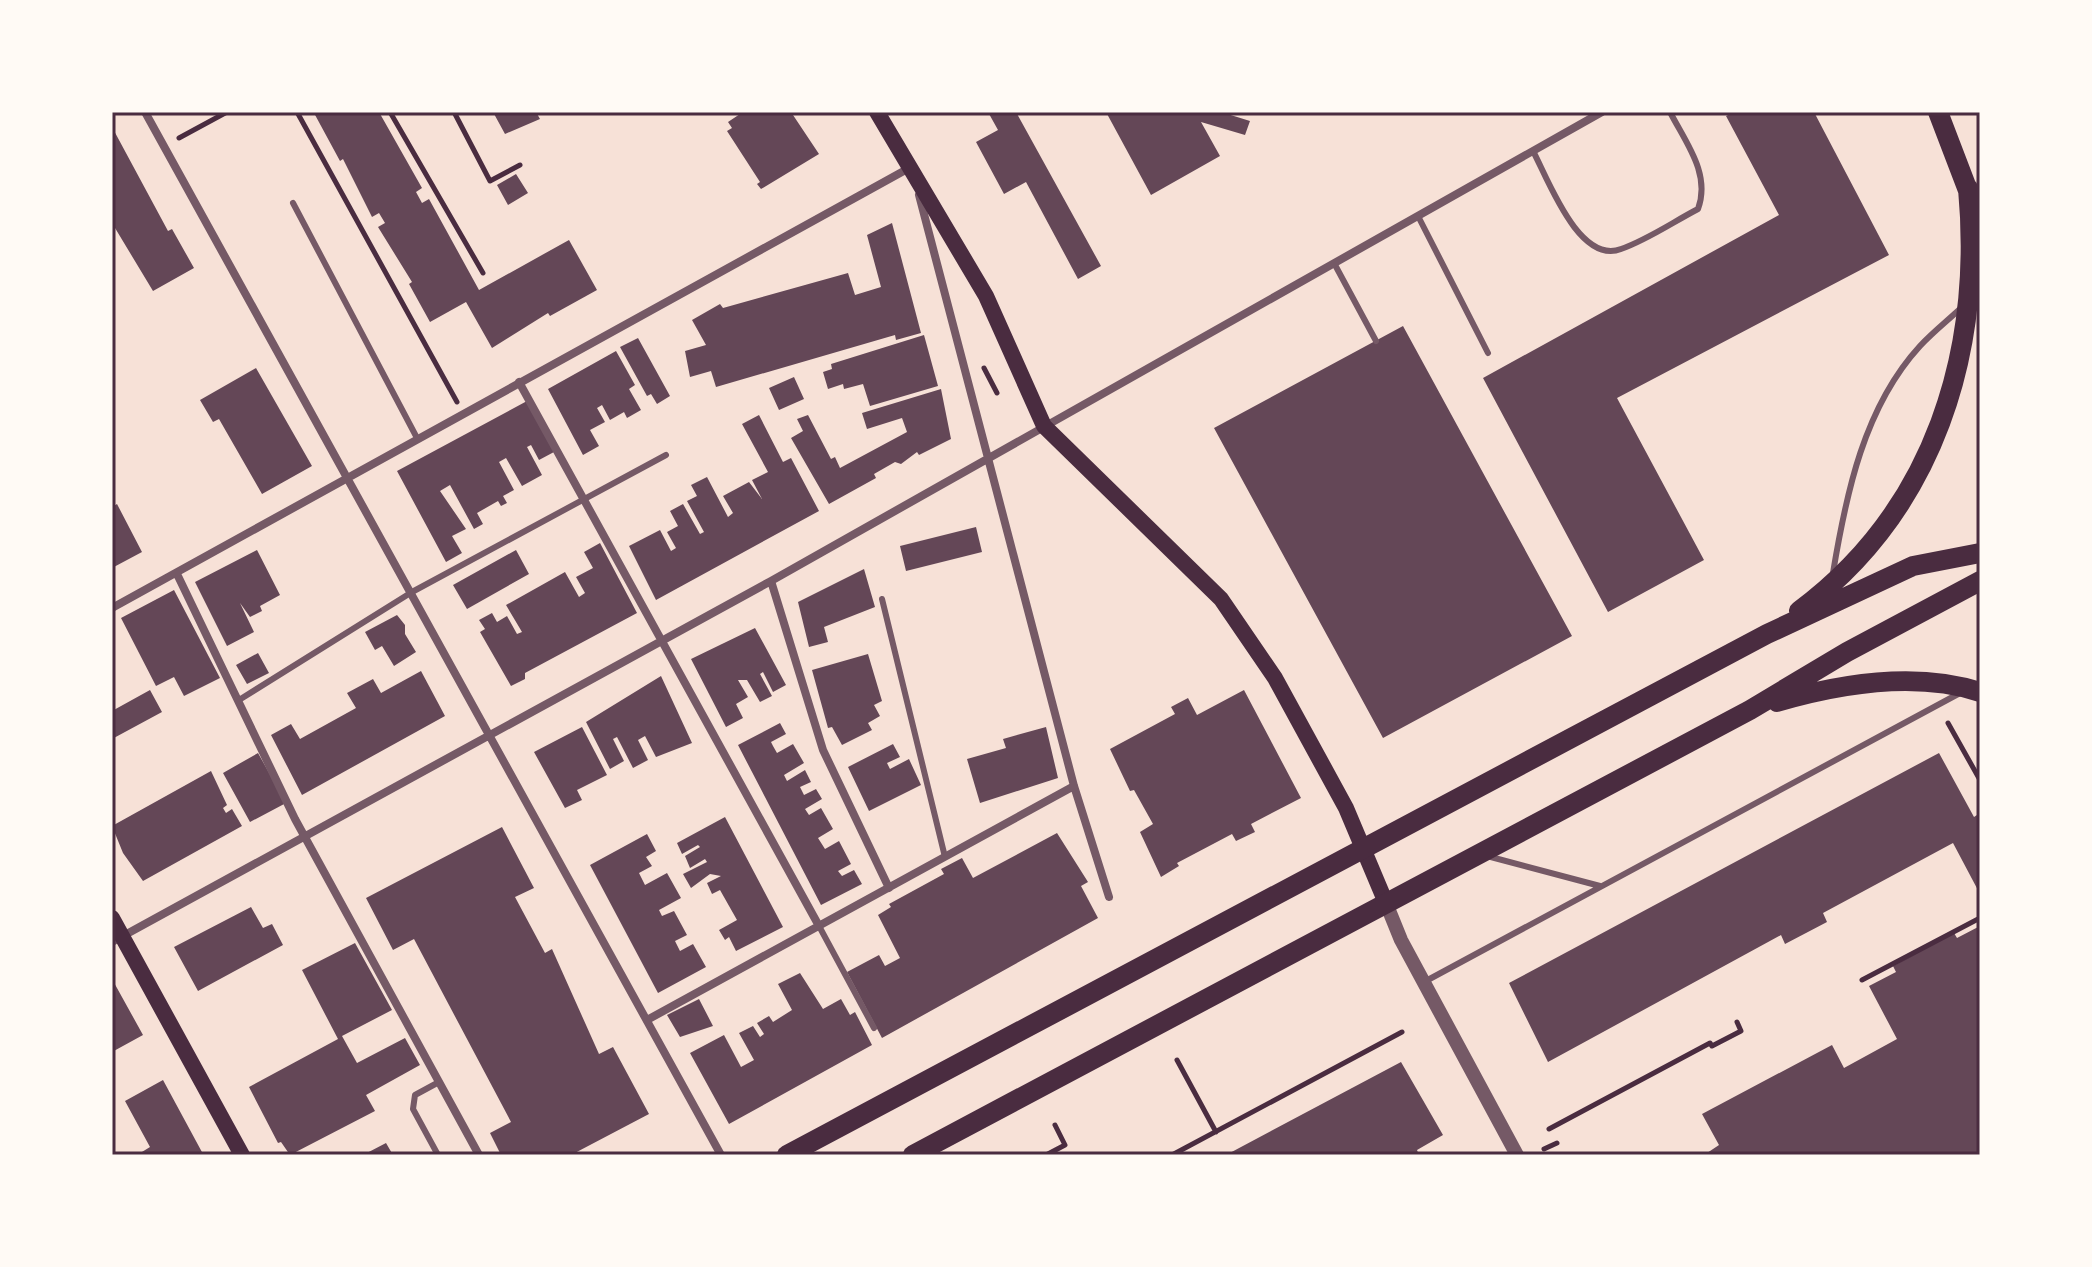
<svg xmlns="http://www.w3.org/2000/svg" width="2092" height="1267" viewBox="0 0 2092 1267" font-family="Lora,serif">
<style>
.building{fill:#644757}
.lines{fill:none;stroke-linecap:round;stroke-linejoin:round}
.path{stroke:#4a2c40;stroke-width:5}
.service{stroke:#755966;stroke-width:6}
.minor{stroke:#755966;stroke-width:8}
.tertiary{stroke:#755966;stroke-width:14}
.secondary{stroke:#4a2c40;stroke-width:16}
.primary{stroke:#4a2c40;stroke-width:20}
.neatline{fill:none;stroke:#4a2c40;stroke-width:3}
</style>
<rect width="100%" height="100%" fill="#f7e1d7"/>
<path class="building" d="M379,112L422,188L416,192L422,203L429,199L479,290L569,240L597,290L550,316L548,313L492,348L466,302L430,322L409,284L412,282L378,227L385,223L379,213L372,217L343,159L340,161L314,113Z
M493,112H536L540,119L505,134Z
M743,112H791L819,154L761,189L757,184L760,182L727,131L732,128L728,122Z
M988,112H1016L1101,266L1078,279L1026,182L1004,194L976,142L998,130Z
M1106,112H1221L1250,121L1245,135L1201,122L1220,156L1151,195Z
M1734,112H1814L1889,255L1617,398L1704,560L1608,612L1483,378L1779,215L1726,116Z
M112,127L168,231L172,229L194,268L153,291L112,223Z
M516,174L528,193L508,205L497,185Z
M892,223L921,333L896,340L895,335L716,387L711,371L690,377L685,351L706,345L692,320L720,304L723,308L848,273L855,295L881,287L867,235Z
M1403,326L1572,636L1383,738L1214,428Z
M924,335L938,386L870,406L863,384L844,389L843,384L828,389L823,372L832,369L831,364Z
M638,338L670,396L657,404L651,394L647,396L620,347Z
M616,351L635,385L629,389L641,410L627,418L624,412L610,420L602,405L597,408L605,422L590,430L599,446L583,455L548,389Z
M256,368L312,466L262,494L219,419L213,422L200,400Z
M794,377L804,399L779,410L769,388Z
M941,389L951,439L919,455L917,452L901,464L895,462L874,474L876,478L829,504L791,438L803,431L797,419L808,415L831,459L835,457L840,468L907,432L902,418L867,429L862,413Z
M527,401L554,452L539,460L531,445L527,447L542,475L522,486L506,458L499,462L514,490L503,496L507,503L501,506L498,501L477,513L483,524L474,529L450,485L440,491L466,529L452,536L462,553L446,562L397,471Z
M759,415L783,462L791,458L819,511L656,600L629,546L660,530L671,551L676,548L667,532L678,526L670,511L683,504L700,534L704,532L687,501L697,496L691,485L707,477L728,517L733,513L723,496L749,482L762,499L752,480L768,472L742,424Z
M117,504L142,552L112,568V507Z
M976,527L982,552L906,571L900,546Z
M600,543L637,613L525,673V679L511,686L480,632L485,629L479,620L492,613L497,622L507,616L517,634L522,632L506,605L565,572L579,597L585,593L576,577L593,568L584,552Z
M257,550L280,595L260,606L262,611L250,617L240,603L254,632L227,646L195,582Z
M516,550L529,574L467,609L453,585Z
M864,569L875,607L824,627L828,642L809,647L798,602Z
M174,590L220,678L184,696L174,677L156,686L121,618Z
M397,615L405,625V634L416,652L394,666L382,646L375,650L365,632Z
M755,628L786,685L773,692L763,672L760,674L772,696L760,702L747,680H738L748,697L736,704L743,718L726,727L691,659Z
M258,653L269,673L247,684L236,665Z
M868,654L882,701L874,705L880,716L868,723L872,730L842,745L832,727L828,728L812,670Z
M421,671L445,716L302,795L271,735L291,724L300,739L356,708L347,693L373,679L381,693Z
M661,676L692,743L656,757L645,736L638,740L648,760L633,768L617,737L613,739L624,761L610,769L586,722Z
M150,690L162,712L112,739V711Z
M1244,690L1301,798L1251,824L1255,832L1236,841L1232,834L1177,863L1179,866L1161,877L1140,832L1153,824L1134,790L1130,791L1110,749L1175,714L1171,707L1188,698L1197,715Z
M780,723L786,734L771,742L773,746L777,753L793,744L804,763L784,775L787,781L805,770L811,782L800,787L804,795L816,789L822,799L805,809L809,815L821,808L833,829L818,838L825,849L839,841L851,864L838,871L842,876L854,870L862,884L821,905L738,745Z
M582,727L607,775L577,790L582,800L565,808L534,752Z
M1046,727L1058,778L980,803L967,759L1006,748L1003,739Z
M893,744L900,757L887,763L890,769L909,759L921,785L869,811L848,767Z
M258,753L286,803L250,822L223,773Z
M1939,753L1974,817L1980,813V894L1953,843L1823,913L1827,922L1785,944L1781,935L1548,1062L1509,983Z
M211,771L227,805L223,808L226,813L232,809L242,826L143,881L123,853L112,826Z
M725,817L783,927L736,951L729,937L725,940L719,930L737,920L720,890L712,894L707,883L721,876L710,874L691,888L683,874L707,862L705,859L690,868L685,856L700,847L698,845L682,854L677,843Z
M502,827L534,888L515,897L545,953L552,949L599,1054L613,1047L649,1114L571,1155H501L490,1133L511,1122L414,939L393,950L366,898Z
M1057,833L1088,882L1081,886L1098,918L882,1038L847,972L879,955L885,966L900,958L878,915L891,907L889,904L944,874L941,869L962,858L973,878Z
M647,834L656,851L646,857L652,866L639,873L645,885L667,873L681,898L659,910L662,916L674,911L687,935L675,941L680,951L693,944L706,967L658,993L590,865Z
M251,907L263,928L272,924L283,945L198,991L174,947Z
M1980,926V1155H1704L1719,1145L1702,1114L1832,1045L1844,1068L1897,1039L1869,986L1896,972L1893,966L1954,933L1957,938Z
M355,943L392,1010L342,1036L357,1063L405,1038L420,1065L366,1095L375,1111L290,1155L281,1142L278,1143L249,1087L338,1039L302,970Z
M800,973L823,1009L841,999L850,1015L855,1012L872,1045L729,1124L690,1053L724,1035L741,1067L754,1060L739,1033L753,1026L760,1037L764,1034L757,1023L769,1016L773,1022L792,1010L778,984Z
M112,979L143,1035L112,1052Z
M699,999L713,1026L680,1037L667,1015Z
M1401,1062L1443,1135L1417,1150L1419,1155H1226Z
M163,1080L203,1154L201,1155H137L150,1147L125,1101Z
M386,1143L393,1155H363Z"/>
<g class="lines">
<path class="path" d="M297,112L457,402
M390,112L483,273
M454,112L490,181L520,165
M179,138L227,112
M984,368L997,393
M1948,723L1980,780
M1862,980L1980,918
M1177,1060L1216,1132
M1549,1129L1710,1043L1712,1046L1741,1031L1737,1022
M1544,1149L1557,1143
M1046,1155L1065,1145L1055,1125
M1172,1155L1402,1032"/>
<path class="service" d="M1533,151C1548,179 1579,265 1621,249C1647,240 1673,222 1698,209C1711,174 1686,143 1670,112
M293,203L417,438
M1418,216L1488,353
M1334,263L1376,341
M1833,573C1846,494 1864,407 1920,346C1932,333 1947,321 1960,309
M882,599L945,857
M239,700L412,592L666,455
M1487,856L1600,886
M819,926L874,1028
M1424,982L1960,693
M438,1155L413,1109L415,1095L439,1082"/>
<path class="minor" d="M145,112L721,1155
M919,195L1074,786L1109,897
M519,382L819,926
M177,574L295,819L479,1155
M771,581L823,750L889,888
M112,608L911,167
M112,942L771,581L1602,112
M647,1020L1074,786"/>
<path class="tertiary" d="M1386,903L1401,940L1517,1155"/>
<path class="secondary" d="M877,112L986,296L1044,426L1221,599L1275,678L1346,808L1386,903
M112,918L242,1155"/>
<path class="primary" d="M1938,112L1972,201
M1799,611C1935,510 1983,352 1968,188
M1777,702C1839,684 1916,671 1980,692
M787,1155L1767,634L1913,566L1980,553
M913,1155L1750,710L1847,652L1980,581"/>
</g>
<rect width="2092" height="1267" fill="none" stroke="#fffaf5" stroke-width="228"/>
<rect x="114" y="114" width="1864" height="1039" class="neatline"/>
</svg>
